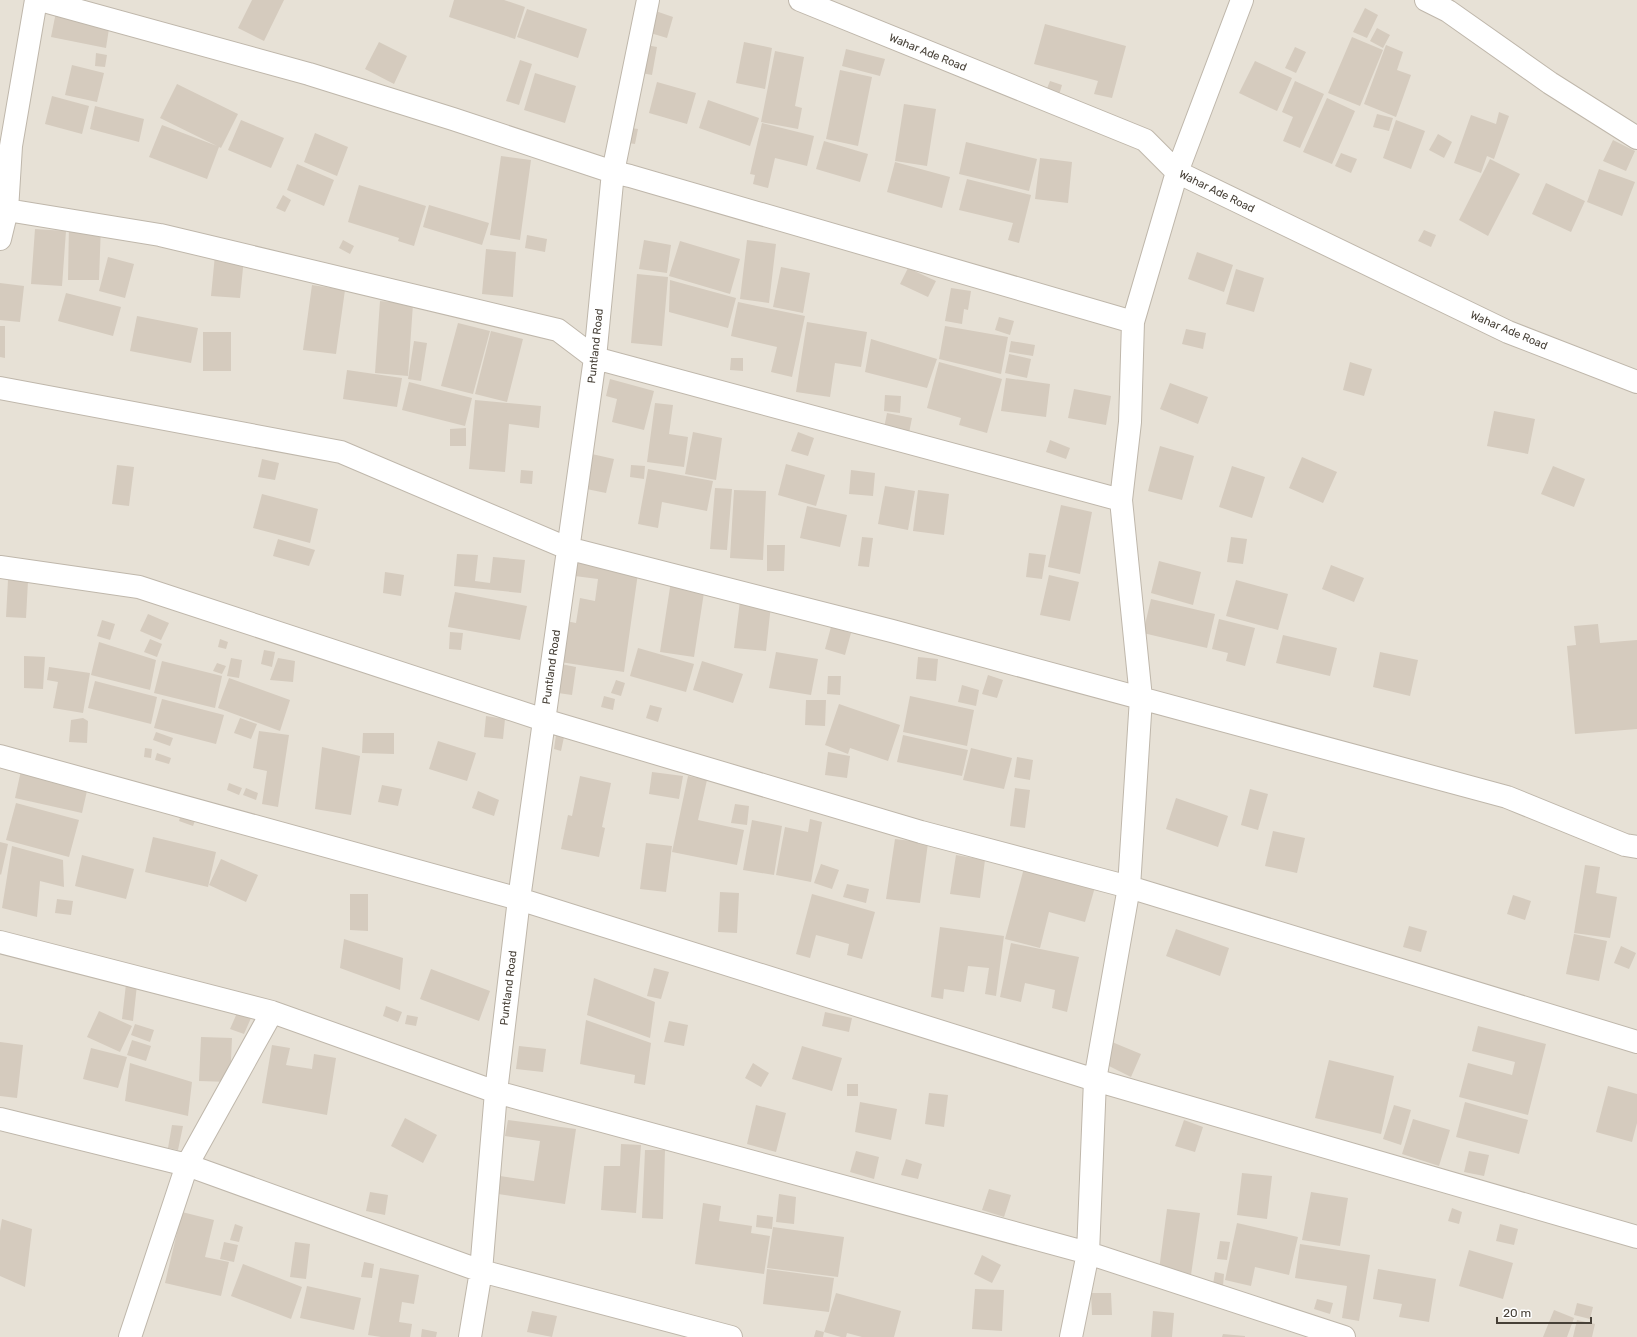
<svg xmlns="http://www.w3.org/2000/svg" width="1637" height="1337" viewBox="0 0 1637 1337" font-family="Rubik,sans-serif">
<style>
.residential{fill:#e7e1d6}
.building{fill:#d5cbbe}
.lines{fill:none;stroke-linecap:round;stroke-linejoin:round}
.minor-casing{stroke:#bfb7ab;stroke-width:24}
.minor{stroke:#fff;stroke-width:22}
.labels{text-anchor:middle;stroke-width:3.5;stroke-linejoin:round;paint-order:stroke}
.street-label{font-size:11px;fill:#474037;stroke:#fff}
</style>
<rect width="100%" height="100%" fill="#f3f0e8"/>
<path class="residential" d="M0,0H1637V1337H0Z"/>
<path class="building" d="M252,0H284L264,41L238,28Z
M454,0H504L525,7L515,39L449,17Z
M641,6L673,17L667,38L634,28Z
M1365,8L1378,15L1367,38L1353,32Z
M527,9L587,29L578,58L517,37Z
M56,12L110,22L106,48L51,37Z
M1045,24L1126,46L1112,98L1094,94L1098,81L1034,64Z
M1377,28L1390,35L1383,48L1370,41Z
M1352,37L1383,50L1360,106L1328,93Z
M379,42L407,56L394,84L365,69Z
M630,42L657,47L652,75L625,70Z
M744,42L772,48L765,89L736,83Z
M1386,45L1403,52L1397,70L1411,75L1396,117L1364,104Z
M1295,47L1306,52L1296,73L1285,68Z
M846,49L885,59L880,76L842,66Z
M775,51L804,57L795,106L802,108L798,129L761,122Z
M96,53L107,55L105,67L95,66Z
M520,60L532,64L519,105L506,101Z
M1255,61L1292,78L1277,111L1239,93Z
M72,65L104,73L97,102L65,95Z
M840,70L872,77L858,146L826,139Z
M535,73L576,86L565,123L524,110Z
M1050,81L1062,85L1059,95L1046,91Z
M1295,81L1324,94L1300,148L1283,141L1293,117L1282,112Z
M657,82L696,93L687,124L649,113Z
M177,84L238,114L221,148L219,147L207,179L149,157L162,125L217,146L160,118Z
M52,96L89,106L82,134L45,124Z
M1327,98L1355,111L1332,164L1303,152Z
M708,100L759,118L750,146L699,128Z
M904,104L936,109L927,166L895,161Z
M95,106L144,119L139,142L90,129Z
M1499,112L1509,116L1494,159L1487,156L1481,173L1454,163L1471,115L1496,124Z
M1377,114L1393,118L1389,131L1373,127Z
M241,120L284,138L271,168L228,150Z
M1396,120L1425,131L1411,169L1383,158Z
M762,123L814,136L807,166L775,158L768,188L753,184L755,175L750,174Z
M618,126L638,129L635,144L616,141Z
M315,133L348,147L337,176L304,162Z
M1438,134L1452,142L1444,158L1429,150Z
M1613,140L1635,151L1626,171L1603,161Z
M824,141L868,154L860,182L816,169Z
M966,142L1037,159L1029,191L959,174Z
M1341,153L1357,159L1351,173L1335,166Z
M501,156L531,160L520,240L490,235Z
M1040,158L1072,162L1068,203L1035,199Z
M1490,159L1520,174L1488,236L1459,220Z
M895,162L950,177L942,208L887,192Z
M297,164L334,180L324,206L287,190Z
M1599,169L1635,182L1622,216L1587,202Z
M967,179L1031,195L1019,243L1008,240L1013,223L959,210Z
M1546,183L1585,201L1571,232L1532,214Z
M359,185L426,206L414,246L398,241L399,238L348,222Z
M283,195L291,200L285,212L276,208Z
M429,205L489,223L482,245L423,227Z
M69,224L101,225L99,280H68Z
M35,229L66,231L62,286L31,284Z
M1424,230L1436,235L1431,247L1418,241Z
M527,235L547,239L545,252L525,248Z
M343,240L354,246L350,254L339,248Z
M644,240L671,245L667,273L639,269Z
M747,240L776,244L769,303L740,299Z
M680,241L740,259L730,294L669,276Z
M486,249L516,252L513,297L482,294Z
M1197,252L1233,265L1224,292L1188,279Z
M215,255L244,258L240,298L211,296Z
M108,257L134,264L125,298L99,291Z
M781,267L810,273L803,313L773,307Z
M908,268L936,281L928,297L900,284Z
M1236,269L1264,278L1254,312L1226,304Z
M637,274L668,277L662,346L631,343Z
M670,280L736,298L728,328L669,312Z
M0,283L24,286L20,322L0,320Z
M312,285L345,290L336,354L303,350Z
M951,288L971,291L968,310L964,309L962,324L945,321Z
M66,293L121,307L113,336L58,321Z
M380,301L413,304L408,376L375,373Z
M738,302L805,316L792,377L771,372L777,347L731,336Z
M137,316L198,328L191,363L130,351Z
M999,317L1014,321L1010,335L995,330Z
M807,322L867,332L861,367L835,363L830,397L796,392Z
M458,323L490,331L473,394L441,386Z
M0,326H5V358L0,357Z
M945,326L1008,337L1001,374L939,359Z
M1186,329L1206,333L1203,349L1182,344Z
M491,331L523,339L507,402L475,394Z
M203,332H231V371H203Z
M871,339L937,359L927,388L865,372Z
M414,341L427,343L421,381L408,379Z
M1011,341L1035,345L1033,356L1009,352Z
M1009,354L1031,359L1027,378L1005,373Z
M731,358H743V371L730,370Z
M939,362L1002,379L987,433L959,425L961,418L927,408Z
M1350,362L1372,369L1364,396L1343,390Z
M347,370L402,378L397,407L343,399Z
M1006,378L1050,384L1046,417L1001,411Z
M610,379L654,391L644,430L612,422L617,399L606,396Z
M409,382L472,398L465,426L402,410Z
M1170,383L1208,397L1198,424L1160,409Z
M1074,389L1111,396L1106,425L1068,418Z
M885,395L901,396L900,413L884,411Z
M475,400L541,406L539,428L509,424L505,472L469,469Z
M655,403L673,405L669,434L688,437L684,467L647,462Z
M1494,411L1535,419L1528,454L1487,446Z
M887,413L912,418L909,433L884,428Z
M466,428V446H450V429Z
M693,432L722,438L716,480L685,474Z
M798,432L814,438L808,456L791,451Z
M1050,440L1070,448L1066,459L1046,452Z
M1160,446L1194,456L1182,500L1148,491Z
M574,450L614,459L606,493L567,485Z
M1302,457L1337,472L1323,503L1289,488Z
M262,459L279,463L275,480L258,477Z
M786,464L825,475L816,506L778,495Z
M117,465L134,467L129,506L112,504Z
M631,465L645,466L644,479L630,477Z
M1232,466L1265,477L1252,518L1219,507Z
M1553,466L1585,479L1574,507L1541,494Z
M648,469L713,481L707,511L662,502L658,528L638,524Z
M521,470L533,471L532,484L520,483Z
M851,470L875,473L873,496L849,494Z
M885,486L915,491L908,530L878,524Z
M715,488L732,489L727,550L710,549Z
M734,490L766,491L763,560L730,558Z
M918,490L949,494L944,535L913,531Z
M262,494L318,509L310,543L253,528Z
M1061,505L1092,512L1080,574L1048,567Z
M807,506L847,515L840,547L800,538Z
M862,537L873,538L869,567L858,566Z
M1231,537L1247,539L1243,564L1227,562Z
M278,539L315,550L309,566L273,556Z
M767,545H785L784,571H767Z
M1029,553L1046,555L1042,579L1026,577Z
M457,554L478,555L475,581L490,583L493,557L525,560L521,593L454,586Z
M570,555L639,566L624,672L554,661L561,620L576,623L580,598L595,601L598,579L567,575Z
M1159,561L1201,572L1193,605L1151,593Z
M1331,565L1364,578L1354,602L1322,589Z
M385,572L404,575L401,596L383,593Z
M1049,575L1079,582L1070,621L1040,615Z
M8,580L28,581L26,618L6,617Z
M1236,580L1288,594L1278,630L1226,616Z
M671,581L705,586L694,657L660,652Z
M455,592L527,606L520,640L448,627Z
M1151,599L1215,614L1207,648L1143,633Z
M740,601L771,605L766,651L734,648Z
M148,614L169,623L161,640L140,631Z
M1219,619L1255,628L1245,666L1226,661L1228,653L1212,649Z
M102,620L115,624L110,640L97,636Z
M1598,624L1600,643L1637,640V729L1575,734L1567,646L1576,645L1574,626Z
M831,627L851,633L845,655L825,649Z
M450,632L463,633L461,650L449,649Z
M1283,635L1337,648L1330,676L1276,663Z
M150,639L162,644L157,657L144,652Z
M220,639L228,642L226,649L218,647Z
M99,642L156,660L150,690L91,675Z
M638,648L694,664L686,692L630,676Z
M264,650L275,652L272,667L261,664Z
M776,652L818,659L811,695L769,688Z
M1380,652L1418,660L1410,696L1373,687Z
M24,656L45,657L43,689L24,688Z
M918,657L938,659L936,681L916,679Z
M231,658L242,660L239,678L227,676Z
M278,658L295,661L293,682L270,680Z
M162,661L222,676L215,708L154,693Z
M702,661L743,674L733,703L693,690Z
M217,663L226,666L222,674L213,671Z
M556,663L576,667L572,695L551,692Z
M49,667L90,673L83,713L53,708L58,682L47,680Z
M988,675L1003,680L997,698L982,694Z
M828,676H841L840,695L827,694Z
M229,678L290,700L280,731L218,708Z
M616,680L625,683L621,696L611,693Z
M95,681L157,697L151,724L88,708Z
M962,685L979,690L976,706L958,702Z
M604,696L615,699L613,710L601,707Z
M910,696L974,710L967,746L903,732Z
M162,699L224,715L216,744L154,728Z
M806,700H826L825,726L805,725Z
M839,704L900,725L888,761L850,748L848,754L825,745Z
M650,705L662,708L658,722L646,718Z
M486,716L505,719L503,739L484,737Z
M83,718L88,721L87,743L69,742L71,720Z
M240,718L257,724L251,739L234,733Z
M259,731L289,735L278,807L262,804L267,771L253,768Z
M156,732L173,738L170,746L153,740Z
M363,733H394V754L362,753Z
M556,735L564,737L561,751L554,749Z
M903,735L968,750L962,776L897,762Z
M438,741L476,753L467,781L429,769Z
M322,747L360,756L351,815L315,809Z
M145,748L152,749L151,758L144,757Z
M971,748L1012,758L1004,789L963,780Z
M828,752L850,756L847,778L825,775Z
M157,753L171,758L169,764L155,760Z
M1017,757L1033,760L1030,780L1014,777Z
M22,766L89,782L82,813L15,798Z
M652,772L683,776L679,799L649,794Z
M580,776L611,783L602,827L605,828L599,857L561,849L568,815L572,816Z
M688,776L707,780L698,820L744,830L737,865L672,852Z
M229,783L242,788L239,795L227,790Z
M382,785L402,789L398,806L378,802Z
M246,788L258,793L256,800L243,795Z
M1015,788L1030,790L1025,828L1010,826Z
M1250,789L1268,794L1258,830L1241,825Z
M478,791L499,800L494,816L472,808Z
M1176,798L1228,816L1218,847L1166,829Z
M16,803L79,820L69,857L6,840Z
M735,804L749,806L747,825L731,823Z
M183,808L198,813L193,826L179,821Z
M810,819L822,822L811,882L776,875L785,827L808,832Z
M752,820L782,826L774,875L743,870Z
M1273,831L1305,838L1297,873L1265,866Z
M153,837L216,852L208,887L145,872Z
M895,839L928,843L920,903L886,899Z
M0,842L8,844L1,875L0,874Z
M646,843L672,846L666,892L640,889Z
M12,846L63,860L64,887L40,881L37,917L2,908Z
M82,855L134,869L126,899L75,886Z
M956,855L985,860L980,898L950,894Z
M221,859L258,875L246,902L209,885Z
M821,864L839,870L832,889L814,883Z
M1585,865L1600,867L1596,893L1617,897L1610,938L1574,933Z
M1024,868L1095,887L1085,922L1049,912L1040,948L1005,939Z
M847,884L869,889L866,903L843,897Z
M720,892L739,893L737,933L718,932Z
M350,894H368V931L350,930Z
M812,894L875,912L862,959L847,955L849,944L816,935L810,958L796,954Z
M1513,895L1531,901L1525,920L1507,914Z
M57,899L73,901L71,915L55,913Z
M1409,926L1427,931L1421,952L1403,947Z
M940,927L1004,936L996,996L985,994L989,968L968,966L964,992L944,989L943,999L931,997Z
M1176,929L1229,948L1220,976L1166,956Z
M1574,934L1607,941L1599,981L1566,974Z
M344,939L403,958L400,990L340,968Z
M1011,943L1079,957L1067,1012L1052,1008L1055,990L1025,983L1021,1002L1000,997Z
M1621,946L1636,953L1629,969L1614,963Z
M654,968L669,972L661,999L647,996Z
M431,969L490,991L479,1021L420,999Z
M594,978L655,1002L650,1038L587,1015Z
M126,984L137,985L133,1021L122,1019Z
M386,1006L402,1012L398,1022L383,1016Z
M99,1011L132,1026L120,1052L87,1037Z
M825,1012L852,1018L849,1032L822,1026Z
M237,1013L251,1018L244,1034L230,1029Z
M407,1015L418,1017L416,1026L405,1024Z
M586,1020L651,1043L645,1085L634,1083L635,1075L580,1064Z
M669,1021L688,1025L684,1046L664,1042Z
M135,1024L154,1030L150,1042L131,1035Z
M1478,1026L1546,1044L1528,1115L1459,1097L1468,1063L1512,1075L1515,1062L1472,1051Z
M201,1037L232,1038L230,1082L199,1081Z
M132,1040L151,1046L146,1061L127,1055Z
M0,1042L23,1045L17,1098L0,1096Z
M1112,1042L1141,1054L1131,1077L1103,1063Z
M272,1045L290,1048L286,1065L312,1069L314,1054L336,1058L327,1115L262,1103Z
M519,1046L546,1049L543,1072L516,1069Z
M802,1046L842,1058L832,1091L792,1079Z
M91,1048L127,1057L118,1088L83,1079Z
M1329,1060L1394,1076L1381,1134L1315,1118Z
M130,1063L192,1082L188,1116L125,1101Z
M753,1063L769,1073L761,1087L745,1078Z
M847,1084H858V1096H847Z
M1608,1086L1637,1094V1123L1632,1142L1596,1132Z
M929,1093L948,1095L944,1127L925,1124Z
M860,1102L897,1109L891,1140L855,1132Z
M1465,1102L1528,1120L1519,1154L1456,1137Z
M756,1105L786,1113L776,1152L747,1144Z
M1394,1105L1411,1110L1401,1145L1383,1139Z
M405,1118L437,1135L423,1163L391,1146Z
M1413,1119L1450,1130L1439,1166L1402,1154Z
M508,1120L576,1129L565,1204L498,1194L500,1176L534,1181L540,1141L505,1136Z
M1184,1120L1203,1127L1195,1152L1175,1146Z
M172,1125L183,1126L178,1150L168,1148Z
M621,1144L641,1145L636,1213L601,1210L604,1166H620Z
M645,1150H665L663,1219L642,1218Z
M856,1151L879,1157L874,1179L850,1172Z
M1469,1151L1489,1155L1484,1176L1464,1172Z
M906,1159L922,1164L918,1179L901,1175Z
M1242,1173L1272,1176L1267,1219L1237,1215Z
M989,1189L1011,1195L1004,1217L982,1210Z
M370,1192L388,1195L385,1215L366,1211Z
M1311,1192L1348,1198L1340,1246L1302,1240Z
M779,1194L796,1197L794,1224L776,1222Z
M703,1203L721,1206L719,1221L752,1226L751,1233L770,1236L764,1274L695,1264Z
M1452,1208L1462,1212L1459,1224L1448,1221Z
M1167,1209L1200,1213L1191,1275L1159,1270Z
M182,1212L214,1220L205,1257L229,1262L221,1296L165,1283Z
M757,1215L773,1217L772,1229L756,1227Z
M2,1219L32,1229L25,1287L0,1276V1231Z
M1237,1223L1298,1237L1289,1275L1255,1267L1251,1286L1225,1280Z
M235,1224L243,1227L239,1242L230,1240Z
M1500,1224L1518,1229L1514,1245L1496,1241Z
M773,1227L844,1237L838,1277L767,1268Z
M1220,1241L1230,1242L1227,1260L1217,1259Z
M224,1242L238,1245L234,1262L220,1259Z
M295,1242L310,1244L306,1279L290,1277Z
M1300,1244L1370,1255L1359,1321L1342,1318L1347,1286L1295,1278Z
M1469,1250L1513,1263L1503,1299L1459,1286Z
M982,1255L1001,1265L992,1283L974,1274Z
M364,1262L374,1264L372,1278L361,1277Z
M243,1264L302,1287L291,1319L231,1296Z
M380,1268L419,1275L414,1304L402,1302L399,1322L412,1324L410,1337H381L368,1335Z
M767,1269L834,1278L829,1312L763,1304Z
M1378,1269L1436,1279L1429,1322L1399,1317L1402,1304L1373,1299Z
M1215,1272L1224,1274L1223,1286L1213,1284Z
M307,1286L361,1298L354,1330L300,1318Z
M975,1289L1004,1290L1002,1331L972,1329Z
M836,1293L901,1311L894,1337H862L847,1333L846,1337H841L824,1332L823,1337H814L816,1330L824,1332Z
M1091,1293H1111L1112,1315H1092Z
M1317,1299L1333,1303L1330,1314L1314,1309Z
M1577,1303L1593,1307L1590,1319L1574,1315Z
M1554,1310L1574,1318L1567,1337H1543Z
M532,1311L557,1316L552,1337L527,1332Z
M1153,1311L1174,1313L1172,1337H1151Z
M1577,1320L1595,1324L1592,1337H1573Z
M422,1329L437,1332L436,1337H421Z
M1223,1334L1245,1336V1337H1222Z"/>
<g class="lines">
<g class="minor-casing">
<path id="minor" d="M40,0L309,74L453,119L613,172L630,176L1133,322
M800,0L1145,140L1177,172L1508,332L1637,382
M1426,0L1448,11L1550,83L1637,138
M7,210L160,235L558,330L595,358L1121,500
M0,239L7,210L11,146L36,0
M0,388L341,452L567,548L892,631L1507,797L1625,845L1637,847
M0,567L139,587L544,720L921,832L1129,887L1637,1042
M0,756L519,899L1095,1080L1637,1237
M0,942L272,1012L496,1092L1088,1253L1344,1337
M0,1119L187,1165L481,1271L731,1337
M130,1337L187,1165L272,1012
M470,1337L481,1271L496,1092L519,899L595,358L613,172L648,0
M1071,1337L1088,1253L1095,1080L1129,887L1141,698L1121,500L1130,422L1133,322L1177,172L1242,0"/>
</g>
<use href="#minor" class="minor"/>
</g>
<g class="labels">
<g class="street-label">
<text transform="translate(928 52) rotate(22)" y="4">Wahar Ade Road</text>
<text transform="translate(1217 191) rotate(26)" y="4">Wahar Ade Road</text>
<text transform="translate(1509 330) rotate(23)" y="4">Wahar Ade Road</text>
<text transform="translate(595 346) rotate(-84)" y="4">Puntland Road</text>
<text transform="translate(551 667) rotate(-82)" y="4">Puntland Road</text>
<text transform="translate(508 988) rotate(-83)" y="4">Puntland Road</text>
</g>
</g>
<path d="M1497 1317v6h94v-6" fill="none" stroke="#474037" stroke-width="2"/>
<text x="1503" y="1317" font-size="12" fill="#474037" stroke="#ffffff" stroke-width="3" paint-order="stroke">20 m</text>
</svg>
